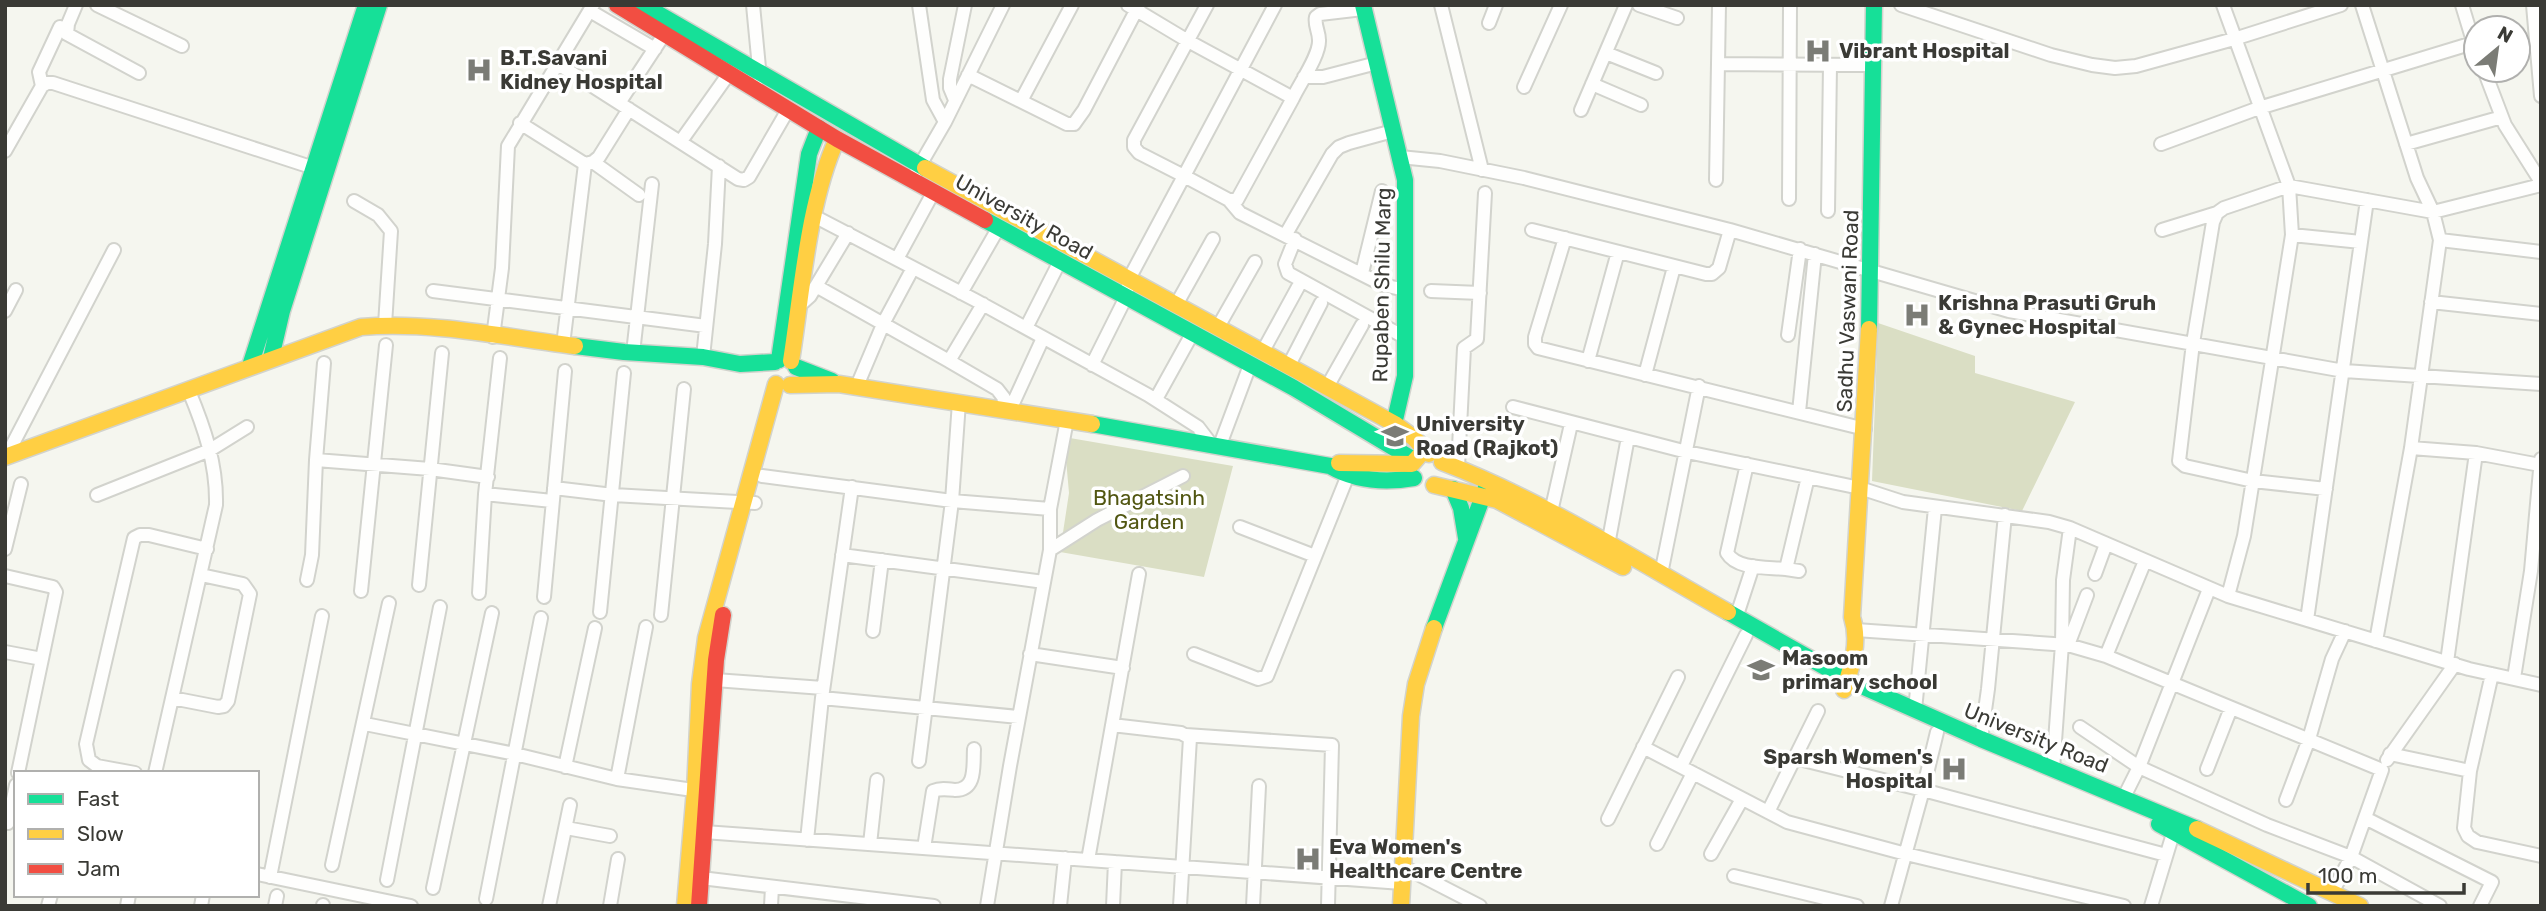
<svg xmlns="http://www.w3.org/2000/svg" width="2546" height="911" viewBox="0 0 2546 911" font-family="Rubik,sans-serif">
<style>
.green{fill:#dadec4}
.lines{fill:none;stroke-linecap:round;stroke-linejoin:round}
.street-casing{stroke:#d2d3cd;stroke-width:16}
.fast-casing{stroke:#d2d3cd;stroke-width:19}
.slow-casing{stroke:#d2d3cd;stroke-width:19}
.jam-casing{stroke:#d2d3cd;stroke-width:19}
.street{stroke:#fefefd;stroke-width:12}
.fast{stroke:#16e098;stroke-width:16}
.slow{stroke:#ffcf43;stroke-width:16}
.jam{stroke:#f24e42;stroke-width:16}
.labels{text-anchor:middle;stroke-width:7;stroke-linejoin:round;paint-order:stroke}
.poi-label{font-size:21px;font-weight:bold;fill:#3a3a35;stroke:#fff;text-anchor:start}
.street-label{font-size:21px;fill:#3a3a35;stroke:#fff}
.park-label{font-size:21px;fill:#515611;stroke:#fff}
</style>
<rect width="100%" height="100%" fill="#f5f6ef"/>
<path class="green" d="M1878,323L1975,356V373L2075,402L2022,511L1872,481Z
M1064,437L1233,466L1204,577L1060,552L1069,493Z"/>
<g class="lines">
<g class="street-casing">
<path id="street" d="M76,5L68,24L67,34L139,73
M97,5L182,46
M753,5L760,78
M1207,5L1134,140V147L1139,153L1184,176L1275,5
M1441,5L1482,170
M1639,5L1677,18
M1901,5L2051,55L2092,65L2115,68L2136,66L2234,39L2341,5
M2223,5L2289,186L2292,235L2244,536L2228,596
M2362,5L2417,178L2433,212L2440,240L2411,448L2376,641
M2462,5L2476,51
M2533,5L2541,96
M590,11L655,49
M1489,23L1496,5
M1606,53L1656,73
M558,64L738,179L744,180L749,177L789,108
M1719,64L1873,65
M2484,70L2505,125L2541,182
M968,75L1067,124H1074L1084,110L1139,5
M1304,77H1323L1377,63
M1592,84L1641,105
M42,86L39,72L60,27
M1524,87L1561,5
M1293,98C1300,83 1320,55 1319,40C1319,31 1314,25 1316,17L1320,14L1363,9
M955,100L950,88V79L965,5
M1021,101L1072,5
M619,103L665,33
M1581,110L1626,5
M945,122L1003,5
M520,123L585,164L563,345
M681,141L730,72
M2161,144L2259,108L2473,43
M2406,144L2502,117
M5,151L42,86L47,83H53L314,168
M1400,157L1440,161L1524,178L1730,230L2009,311L2344,371L2541,384
M593,162L639,195
M585,164L593,162L599,157L629,109
M916,172L945,122L933,100L919,5
M1716,180L1719,5
M1789,199L1790,5
M1229,200L1240,213L1383,285L1405,290
M354,201L378,215L391,231L385,325
M1828,211L1830,65
M810,214L975,300L1148,395L1198,427L1211,444
M1532,230L1706,274H1712L1719,268L1730,230
M2162,230L2217,213
M1286,234L1332,154L1339,147L1349,143L1393,131
M2292,235L2361,242
M1565,238L1535,337V344L1538,348L1865,429
M1295,239L1285,264L1288,273L1406,338
M2440,240L2541,252
M897,259L934,191
M1362,273L1382,191
M816,286L949,361L983,304
M433,291L706,326
M1431,291L1480,293
M961,293L999,227
M2431,302L2541,314
M800,305L810,296L848,233
M1176,305L1213,239
M5,311L16,290
M1218,327L1255,262
M1026,328L1060,261
M1788,335L1800,249
M493,337L502,268L508,146L593,5
M1263,351L1298,287
M633,353L652,184
M703,357L715,244L719,166
M949,361L997,389L1004,398L1003,408
M1588,361L1618,252
M1092,365L1126,297L1129,279L1184,176L1229,200H1237L1293,98L1188,41L1128,5
M1289,365L1321,303
M1645,375L1674,267
M857,386L884,322L913,268
M1327,387L1362,325
M1156,399L1192,334
M1513,407L1687,452L1860,488L1903,502L2049,522L2070,528L2228,596L2469,669L2541,685
M1010,410L1043,338
M1799,412L1815,254
M1220,445L1250,365
M2411,448L2476,453L2540,465
M6,457L114,250
M316,460L430,469L488,477
M1747,464L1727,553C1737,570 1768,567 1786,569
M1458,467L1464,348L1477,339L1485,193
M762,476L952,501L1050,509V550L1010,766L987,906
M554,488L613,495L755,503
M2326,489L2253,481L2185,466L2179,461L2193,343L2213,222L2217,213L2224,208L2289,186L2433,212L2541,185
M485,494L552,501
M97,495L210,450L247,427
M1050,509L1067,420
M1551,512L1571,424
M1240,527L1315,556
M1608,545L1628,437
M5,549L21,484
M1050,550L1097,520L1183,476
M842,555L1044,582
M1799,571L1786,569L1808,477
M1661,574L1699,386
M2095,574L2106,544
M5,576L53,587L56,592L18,773
M307,580L312,555L316,460L324,363
M419,585L442,353
M361,591L386,345
M479,593L485,494L500,358
M544,597L565,371
M600,612L624,373
M661,615L684,389
M1736,618L1753,566
M2307,620L2367,200
M1856,630L2068,645L2106,656L2382,770L2351,857L2333,891
M873,631L882,560
M2068,645L2087,595
M5,652L42,659
M1030,654L1123,668
M1194,654L1258,679L1267,676L1348,475
M2106,656L2145,561
M2447,662L2476,453
M2514,678L2531,571L2541,459
M715,680L823,688
M172,698L218,707L224,706L228,701L250,594L243,584L201,575
M822,698L1019,717
M1915,710L1935,508
M365,724L515,754L617,779L700,791
M1112,725L1181,733L1190,738L1180,906
M2080,727L2139,767L2267,825L2351,857L2440,906
M1186,735L1332,745L1328,906
M1981,739L1988,689L2005,515
M1643,747L1787,822L1906,854L2124,906
M2390,754L2470,771L2492,674
M1795,758L1923,790L1937,732
M2387,760L2455,664
M919,761L952,501L959,402
M1681,766L1746,635
M565,767L595,628
M2053,769L2062,644L2063,580L2070,528
M2207,769L2231,708
M2470,771L2464,828L2468,836L2477,842L2541,856
M135,773L97,766L89,760L86,744L134,538L140,535H149L207,549
M155,773L216,505C217,464 204,427 189,391
M617,779L646,627
M2124,797L2139,767L2209,589
M2286,800L2309,739L2332,659L2345,631
M1768,812L1818,711
M2365,818L2492,882L2480,906
M1608,819L1678,677
M8,823L16,785
M566,828L610,836
M704,832L1402,883
M807,840L822,698L852,487
M870,844L877,780
M1657,844L1693,773
M924,848L933,791C940,788 947,789 955,790C977,790 973,765 974,749
M1711,854L1742,799
M1088,860L1139,574
M332,865L389,603
M1404,867L1480,906
M257,874L411,906
M1734,876L1857,906
M270,877L322,616
M701,878L934,906
M387,880L440,607
M433,888L492,613
M486,899L541,618
M48,906L51,895
M127,906L129,895
M201,906L203,895
M275,906L277,896
M323,906V905
M549,906L570,805
M610,906L618,859
M771,906L772,887
M1060,906L1065,858
M1113,906L1115,862
M1253,906L1259,786
M1891,906L1923,790L2166,855
M2151,906L2175,827"/>
</g>
<g class="fast-casing">
<path id="fast" d="M643,5L925,168
M1363,5L1405,180V376L1392,433
M985,220L1294,388L1414,460
M1869,329L1874,5
M575,346L624,352L703,357L740,364L775,362
M271,358L282,311L379,5
M779,360L809,154L819,128
M250,366L366,5
M796,367L832,381
M1092,424L1330,466C1356,481 1385,483 1414,478
M1453,489L1461,508L1466,538
M1728,612L1848,680L1981,739L2197,829
M1434,628L1487,485
M2159,824L2309,906"/>
</g>
<g class="slow-casing">
<path id="slow" d="M925,168L1395,424L1414,438L1429,454
M791,361C802,292 808,202 837,139
M790,385L839,384L1092,424
M5,457L361,327C431,321 505,337 575,346
M1442,462C1542,500 1634,559 1728,612
M1339,463L1412,464L1419,456
M1434,485L1497,500L1623,567
M1844,690C1852,666 1860,642 1852,617L1869,329
M2197,829L2360,906
M685,906L695,790L700,684L706,638L776,384
M1401,906L1411,716L1416,684L1434,628"/>
</g>
<g class="jam-casing">
<path id="jam" d="M617,5L837,139L985,220
M699,906L716,660L723,615"/>
</g>
<use href="#street" class="street"/>
<use href="#fast" class="fast"/>
<use href="#slow" class="slow"/>
<use href="#jam" class="jam"/>
</g>
<defs>
<g id="hospital-bare" transform="scale(2.1)"><path d="M-5-5h3v3.5h4V-5h3V5h-3V1.5h-4V5h-3Z" fill="#7b7c76" stroke="#fff" stroke-width="2.5" paint-order="stroke"/></g>
<g id="university-bare" transform="scale(2.1)"><path d="M0-5L7-2L0 1L-7-2ZM-4 1L0 2.5L4 1V4Q0 6-4 4Z" fill="#7b7c76" stroke="#fff" stroke-width="2.5" paint-order="stroke"/></g>
</defs>
<g fill-rule="evenodd">
<use href="#hospital-bare" x="1818" y="51"/>
<use href="#hospital-bare" x="479" y="70"/>
<use href="#hospital-bare" x="1917" y="315"/>
<use href="#university-bare" x="1395" y="436"/>
<use href="#university-bare" x="1761" y="670"/>
<use href="#hospital-bare" x="1954" y="769"/>
<use href="#hospital-bare" x="1308" y="859"/>
</g>
<g class="labels">
<g class="poi-label">
<text x="1839" y="58">Vibrant Hospital</text>
<text x="500" y="65">B.T.Savani<tspan x="500" dy="24">Kidney Hospital</tspan></text>
<text x="1938" y="310">Krishna Prasuti Gruh<tspan x="1938" dy="24">&amp; Gynec Hospital</tspan></text>
<text x="1416" y="431">University<tspan x="1416" dy="24">Road (Rajkot)</tspan></text>
<text x="1782" y="665">Masoom<tspan x="1782" dy="24">primary school</tspan></text>
<text x="1933" y="764" text-anchor="end">Sparsh Women's<tspan x="1933" dy="24">Hospital</tspan></text>
<text x="1329" y="854">Eva Women's<tspan x="1329" dy="24">Healthcare Centre</tspan></text>
</g>
<g class="street-label">
<text transform="translate(1024 217) rotate(29)" y="7">University Road</text>
<text transform="translate(1382 285) rotate(-89)" y="7">Rupaben Shilu Marg</text>
<text transform="translate(1848 311) rotate(-88)" y="7">Sadhu Vaswani Road</text>
<text transform="translate(2036 738) rotate(22)" y="7">University Road</text>
</g>
<g class="park-label">
<text x="1149" y="505">Bhagatsinh<tspan x="1149" dy="24">Garden</tspan></text>
</g>
</g>
<rect width="2546" height="911" fill="none" stroke="#3a3a35" stroke-width="14"/>
<rect x="14" y="771" width="245" height="126" fill="#ffffff" stroke="#b0b0ae" stroke-width="2"/>
<rect x="28" y="794" width="35" height="10" fill="#16e098" stroke="#b0b0ae" stroke-width="2"/>
<text x="77" y="806" font-size="21" fill="#3a3a35">Fast</text>
<rect x="28" y="829" width="35" height="10" fill="#ffcf43" stroke="#b0b0ae" stroke-width="2"/>
<text x="77" y="841" font-size="21" fill="#3a3a35">Slow</text>
<rect x="28" y="864" width="35" height="10" fill="#f24e42" stroke="#b0b0ae" stroke-width="2"/>
<text x="77" y="876" font-size="21" fill="#3a3a35">Jam</text>
<g transform="translate(2497 49) rotate(29)"><circle r="33" fill="#ffffff" stroke="#b0b0ae" stroke-width="2"/>
<path d="M0-5L12 26L0 18L-12 26Z" fill="#7b7c76"/>
<text y="-10" font-size="19" font-weight="bold" text-anchor="middle" fill="#3a3a35">N</text>
</g>
<path d="M2308 883v10h156v-10" fill="none" stroke="#3a3a35" stroke-width="3.5"/>
<text x="2318" y="883" font-size="21" fill="#3a3a35" stroke="#ffffff" stroke-width="5" paint-order="stroke">100 m</text>
</svg>
